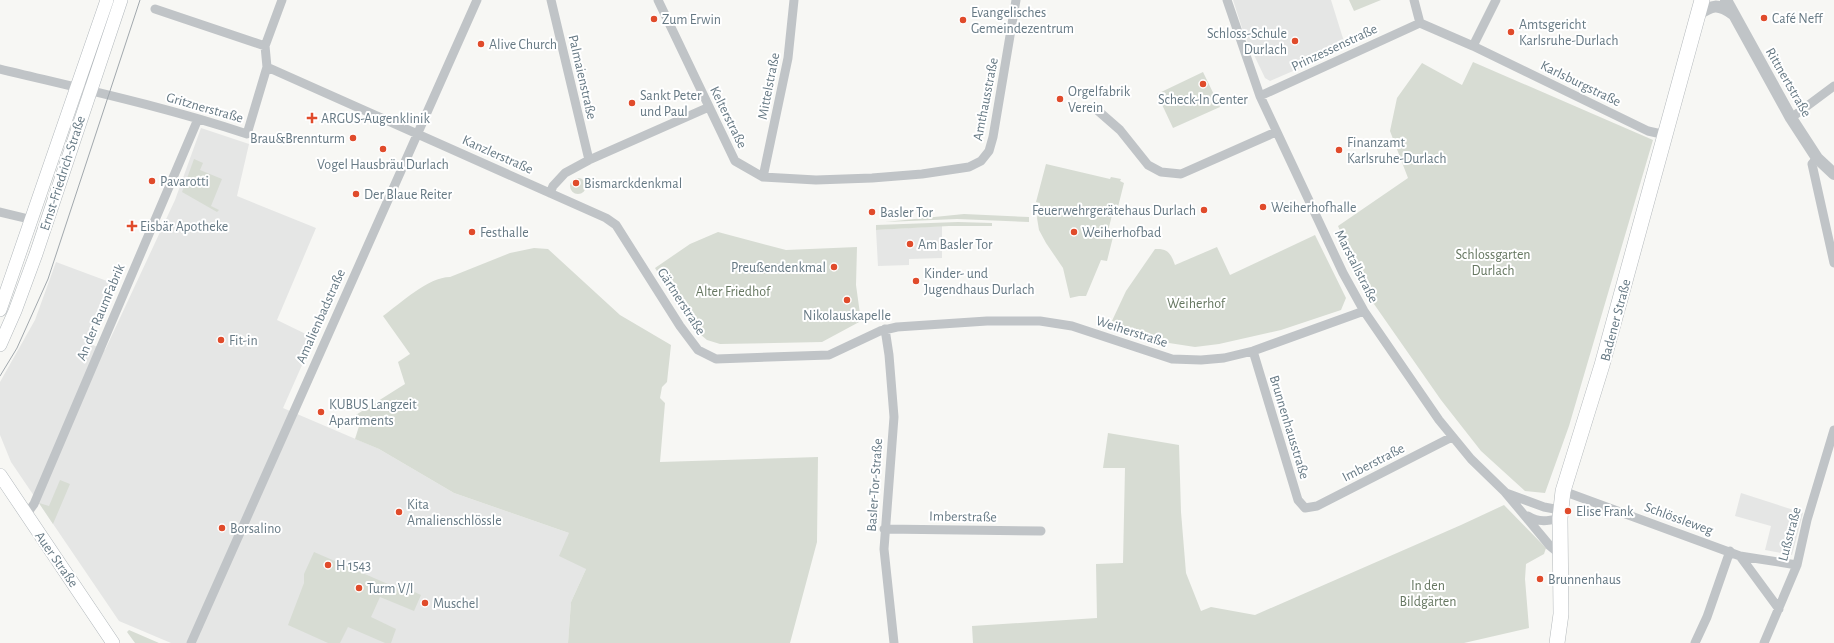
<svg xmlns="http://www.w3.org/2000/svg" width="1834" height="643" viewBox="0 0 1834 643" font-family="'Alegreya Sans',sans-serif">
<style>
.built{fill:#e5e6e5}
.green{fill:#d7dcd3}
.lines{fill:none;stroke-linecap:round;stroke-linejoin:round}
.secondary-casing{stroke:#b2b8bc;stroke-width:14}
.primary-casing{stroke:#b3b8bb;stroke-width:16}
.minor{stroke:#c0c4c7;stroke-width:9}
.tertiary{stroke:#c0c4c7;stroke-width:12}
.secondary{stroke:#fff;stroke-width:13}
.primary{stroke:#fff;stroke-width:15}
.tram{stroke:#a1a8ad;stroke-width:1}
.poi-dot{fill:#e04b2b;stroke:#fff;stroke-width:1.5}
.labels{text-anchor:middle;stroke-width:4;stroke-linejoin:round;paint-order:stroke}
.poi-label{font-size:14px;fill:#667984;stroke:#fff;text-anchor:start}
.street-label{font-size:14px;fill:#667984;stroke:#fff}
.park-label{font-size:14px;fill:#667761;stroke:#fff}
</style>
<rect width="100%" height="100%" fill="#f7f7f4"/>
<path class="built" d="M1233,0H1331L1346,48L1270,81L1265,78L1244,34Z
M201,128L249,144L237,196L316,228L277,320L314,338L283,408L379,449L454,493L569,533L586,569L571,602L568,643H171L119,621L11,462L0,435V382L35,320L56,262L115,284L90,338L83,341L105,350L175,200Z
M942,226V258L909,259V265L878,266L876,230Z
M1741,493L1803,513L1792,555L1765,550L1771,526L1735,516Z"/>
<path class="green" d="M1349,0H1381L1354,11Z
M1473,62L1653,140L1569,426L1545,493L1525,491L1481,451L1441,400L1367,294L1338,226L1408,178L1390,131L1397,98L1422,63L1462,85Z
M1203,72L1220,107L1173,128L1157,94Z
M194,159L203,163L200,170L222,179L211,206L219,210L217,212L182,192Z
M1046,164L1110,179L1111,177L1121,179L1120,181L1124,183L1116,215H1112L1107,235L1113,237L1107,261L1101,260L1086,296H1079L1070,298L1063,268L1046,243L1039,230L1037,218L1040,203L1036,202Z
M570 186a8 8 0 1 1 16 0a8 8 0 1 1-16 0Z
M964,214L1029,217V222L957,219L885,222Z
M958,222L992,223V226H949L876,230V225Z
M718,232L786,250L857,247L856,285L861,321L822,342L720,344L707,340L695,330L655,268L690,244Z
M1315,235L1346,298L1341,310L1281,330L1219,344L1195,347L1169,343L1111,323L1126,291L1155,249C1168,248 1171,254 1175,265L1217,247L1230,275Z
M534,248L548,249L620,315L671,345L667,382L662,387L660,398L665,403L660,462L818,457L817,542L790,643H568L571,602L586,569L559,556L569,533L454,493L379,449L355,439L360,423L351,418L405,384L398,362L410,354L383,316C401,303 428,277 450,277L510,253Z
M1108,433L1179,445L1181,512L1186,573L1201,611L1211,607L1255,615L1461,525L1504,505L1546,548L1544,554L1526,564L1525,579L1529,628L1464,643H973L972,626L1097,618L1096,564L1123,563L1125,468H1103Z
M60,480L70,484L53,524L39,503L49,506Z
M314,552L404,591L406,588L421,595L414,611L380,597L371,617L396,629L391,643H385L348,627L340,643H328L288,625L304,583V574Z
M129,630L159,643H135L127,632Z"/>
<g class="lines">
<g class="secondary-casing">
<path id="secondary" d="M0,310L107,0
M0,345L15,311L36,254L121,0
M0,475L113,643"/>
</g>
<g class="primary-casing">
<path id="primary" d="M1557,643L1561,614L1560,518L1563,491L1602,365L1702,0"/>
</g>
<path class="minor" d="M551,0L589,160
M658,0L735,161L763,177L816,180L872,178L922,174L969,167L981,161L989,151L993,137L1016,0
M1227,0L1260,96L1343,273L1364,311L1439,420L1471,459L1505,492L1550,546L1561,555
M1414,0L1420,23
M155,9L265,46
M1420,23L1473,46L1648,131L1666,135
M1473,46L1496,0
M267,67L606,218L616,225L680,326L698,350L716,359L829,355L880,331L897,327L987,321H1040L1072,326L1172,359L1201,360L1224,358L1253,351L1364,311
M0,69C83,89 166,107 247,134L267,67L265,46L282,0
M1260,96L1420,23
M1096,109L1120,130L1148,165L1161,172L1181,174L1276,132
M1791,118L1834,86
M1817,158L1812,164L1834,263
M763,177L788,58L794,0
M550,193L553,186L565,173L589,160L709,107
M0,212L33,220
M885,329L889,355L894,417L884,549L894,643
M1253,351L1298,500L1305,508L1317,506L1452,437
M1563,491L1740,556L1797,565
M1506,493L1544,507L1560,510
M26,515L34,504L198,119
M1528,516C1539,523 1548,521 1560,518
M884,529L1041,531
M1740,556L1779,609
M191,643L477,0
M1695,643L1707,617L1730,551
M1764,643L1797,565L1807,520L1834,430"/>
<path class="tertiary" d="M1726,0L1791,118L1817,158L1834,174
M1697,15C1713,5 1717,3 1733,14"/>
<use href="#secondary" class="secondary"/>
<use href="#primary" class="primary"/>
<path class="tram" d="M0,376L17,348L48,279L140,0"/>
</g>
<g class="poi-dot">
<circle cx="1764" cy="18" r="4"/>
<circle cx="654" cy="19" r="4"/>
<circle cx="963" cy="20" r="4"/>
<circle cx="1511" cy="32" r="4"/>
<circle cx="1295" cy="41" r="4"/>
<circle cx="481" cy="44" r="4"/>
<circle cx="1203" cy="84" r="4"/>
<circle cx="1060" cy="99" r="4"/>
<circle cx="632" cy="103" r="4"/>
<path d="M310 112h4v4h4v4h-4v4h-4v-4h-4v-4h4z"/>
<circle cx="353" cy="138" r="4"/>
<circle cx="383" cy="149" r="4"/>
<circle cx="1339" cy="150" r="4"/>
<circle cx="152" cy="181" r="4"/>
<circle cx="576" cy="183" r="4"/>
<circle cx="356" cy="194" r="4"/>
<circle cx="1263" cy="207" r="4"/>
<circle cx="1204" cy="210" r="4"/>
<circle cx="872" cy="212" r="4"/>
<path d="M130 220h4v4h4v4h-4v4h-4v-4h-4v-4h4z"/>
<circle cx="472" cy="232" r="4"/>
<circle cx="1074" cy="232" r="4"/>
<circle cx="910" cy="244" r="4"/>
<circle cx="834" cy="267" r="4"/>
<circle cx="916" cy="281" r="4"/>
<circle cx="847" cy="300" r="4"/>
<circle cx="221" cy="340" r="4"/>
<circle cx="321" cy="412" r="4"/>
<circle cx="1568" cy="511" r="4"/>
<circle cx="399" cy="512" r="4"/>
<circle cx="222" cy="528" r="4"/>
<circle cx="328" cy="565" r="4"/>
<circle cx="1540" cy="579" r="4"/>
<circle cx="359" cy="588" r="4"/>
<circle cx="425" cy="603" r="4"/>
</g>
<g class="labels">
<g class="poi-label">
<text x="971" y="17">Evangelisches<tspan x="971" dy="16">Gemeindezentrum</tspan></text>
<text x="1772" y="23">Café Neff</text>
<text x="662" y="24">Zum Erwin</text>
<text x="1519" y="29">Amtsgericht<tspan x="1519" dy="16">Karlsruhe-Durlach</tspan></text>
<text x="1287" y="38" text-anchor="end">Schloss-Schule<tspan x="1287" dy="16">Durlach</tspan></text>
<text x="489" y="49">Alive Church</text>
<text x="1068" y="96">Orgelfabrik<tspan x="1068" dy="16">Verein</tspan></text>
<text x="640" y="100">Sankt Peter<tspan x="640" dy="16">und Paul</tspan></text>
<text x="1203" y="104" text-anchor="middle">Scheck-In Center</text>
<text x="321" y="123">ARGUS-Augenklinik</text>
<text x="345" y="143" text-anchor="end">Brau&amp;Brennturm</text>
<text x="1347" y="147">Finanzamt<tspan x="1347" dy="16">Karlsruhe-Durlach</tspan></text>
<text x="383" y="169" text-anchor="middle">Vogel Hausbräu Durlach</text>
<text x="160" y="186">Pavarotti</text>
<text x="584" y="188">Bismarckdenkmal</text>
<text x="364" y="199">Der Blaue Reiter</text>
<text x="1271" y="212">Weiherhofhalle</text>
<text x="1196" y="215" text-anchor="end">Feuerwehrgerätehaus Durlach</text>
<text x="880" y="217">Basler Tor</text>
<text x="140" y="231">Eisbär Apotheke</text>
<text x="480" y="237">Festhalle</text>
<text x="1082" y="237">Weiherhofbad</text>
<text x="918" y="249">Am Basler Tor</text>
<text x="826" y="272" text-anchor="end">Preußendenkmal</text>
<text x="924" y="278">Kinder- und<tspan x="924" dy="16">Jugendhaus Durlach</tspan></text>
<text x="847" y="320" text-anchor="middle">Nikolauskapelle</text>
<text x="229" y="345">Fit-in</text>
<text x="329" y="409">KUBUS Langzeit<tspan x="329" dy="16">Apartments</tspan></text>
<text x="407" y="509">Kita<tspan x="407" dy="16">Amalienschlössle</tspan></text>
<text x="1576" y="516">Elise Frank</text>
<text x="230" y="533">Borsalino</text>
<text x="336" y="570">H 1543</text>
<text x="1548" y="584">Brunnenhaus</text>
<text x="367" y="593">Turm V/I</text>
<text x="433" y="608">Muschel</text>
</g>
<g class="street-label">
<text transform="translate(1334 47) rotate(-25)" y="5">Prinzessenstraße</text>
<text transform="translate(583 77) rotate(77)" y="5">Palmaienstraße</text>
<text transform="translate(1789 82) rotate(60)" y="5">Rittnertstraße</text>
<text transform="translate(1581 83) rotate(26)" y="5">Karlsburgstraße</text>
<text transform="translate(768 86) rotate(-79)" y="5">Mittelstraße</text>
<text transform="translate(985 99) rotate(-79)" y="5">Amthausstraße</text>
<text transform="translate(205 107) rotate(16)" y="5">Gritznerstraße</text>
<text transform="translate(729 117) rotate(64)" y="5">Kelterstraße</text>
<text transform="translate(498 154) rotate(24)" y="5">Kanzlerstraße</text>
<text transform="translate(62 173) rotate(-72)" y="5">Ernst-Friedrich-Straße</text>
<text transform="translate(1357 266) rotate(63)" y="5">Marstallstraße</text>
<text transform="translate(682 301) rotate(57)" y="5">Gärtnerstraße</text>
<text transform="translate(100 312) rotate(-67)" y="5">An der RaumFabrik</text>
<text transform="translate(320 316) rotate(-66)" y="5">Amalienbadstraße</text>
<text transform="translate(1615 320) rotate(-75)" y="5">Badener Straße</text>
<text transform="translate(1132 331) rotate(18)" y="5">Weiherstraße</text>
<text transform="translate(1290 427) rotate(73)" y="5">Brunnenhausstraße</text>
<text transform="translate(1373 462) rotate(-27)" y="5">Imberstraße</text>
<text transform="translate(874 485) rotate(-86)" y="5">Basler-Tor-Straße</text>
<text transform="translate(963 516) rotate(1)" y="5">Imberstraße</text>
<text transform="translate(1679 518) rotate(20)" y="5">Schlössleweg</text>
<text transform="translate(1789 534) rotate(-75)" y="5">Lußstraße</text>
<text transform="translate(57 559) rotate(55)" y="5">Auer Straße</text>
</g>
<g class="park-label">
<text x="1493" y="259">Schlossgarten<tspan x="1493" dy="16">Durlach</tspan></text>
<text x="733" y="296">Alter Friedhof</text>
<text x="1196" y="308">Weiherhof</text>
<text x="1428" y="590">In den<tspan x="1428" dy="16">Bildgärten</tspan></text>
</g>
</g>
</svg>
